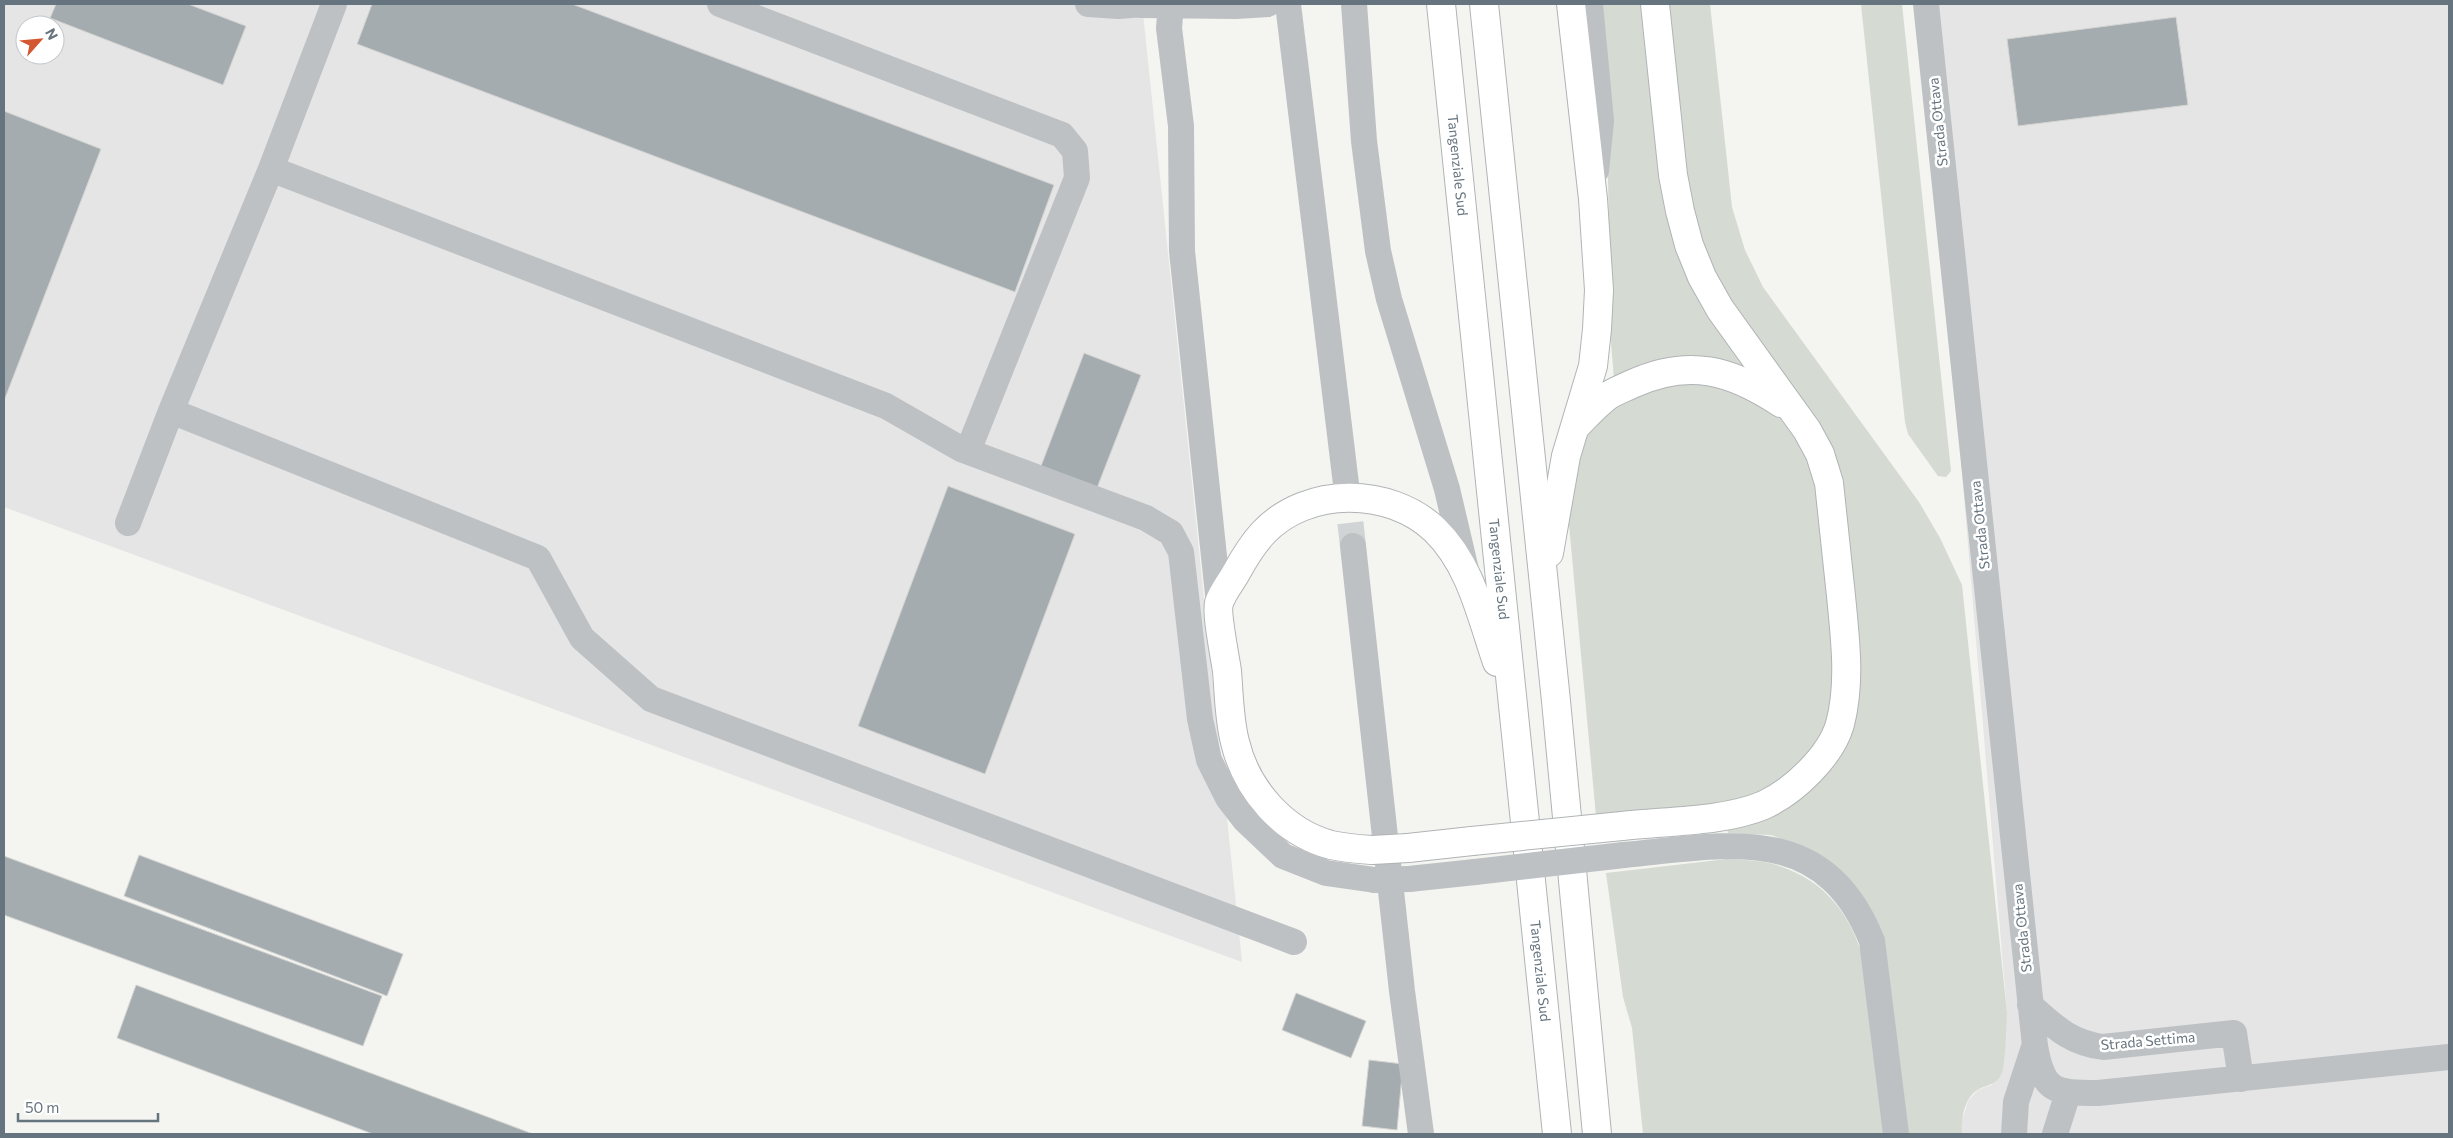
<svg xmlns="http://www.w3.org/2000/svg" width="2453" height="1138" viewBox="0 0 2453 1138" font-family="Commissioner,sans-serif">
<style>
.built{fill:#e4e5e4;fill-rule:evenodd}
.green{fill:#d5dad2}
.building{fill:#a4acb0;stroke:#d5d5d3}
.lines{fill:none;stroke-linecap:round;stroke-linejoin:round}
.minor-tunnel{stroke:#d0d4d4;stroke-width:26;stroke-dasharray:26 13;stroke-linecap:butt}
.highway-casing{stroke:#b0b4b6;stroke-width:30}
.minor{stroke:#bdc1c4;stroke-width:26}
.highway{stroke:#fff;stroke-width:28}
.highway-bridge-casing{stroke:#b0b4b6;stroke-width:30;stroke-linecap:butt}
.minor-bridge{stroke:#bdc1c4;stroke-width:26}
.highway-bridge{stroke:#fff;stroke-width:28}
.labels{text-anchor:middle;stroke-width:5;stroke-linejoin:round;paint-order:stroke}
.street-label{font-size:14px;fill:#66747f;stroke:#fff}
</style>
<rect width="100%" height="100%" fill="#f4f4f0"/>
<path class="built" d="M4,4H1142L1242,962L4,507ZM25,25H55V55H25Z
M1923,4H2449V1134H1962L1961,1124L1968,1101L1978,1090L1992,1085L2007,1013Z"/>
<path class="green" d="M1595,4H1645L1662,178L1751,370L1724,361L1614,379L1611,342L1607,123Z
M1668,4H1710L1732,207L1745,250L1763,287L1919,502L1940,538L1962,585L2007,1013C2006,1024 2006,1067 2001,1075C1996,1084 1988,1085 1979,1089C1964,1097 1961,1119 1962,1134H1907L1889,979L1820,857L1796,844L1771,835L1728,833L1727,828L1841,749V483L1718,284C1679,197 1678,97 1668,4Z
M1861,4H1902L1951,471L1946,477L1938,476L1908,434L1905,422Z
M1692,381L1731,387L1782,418L1793,430L1815,469L1837,677L1833,712L1819,741L1797,768L1759,794L1716,806L1596,816L1568,514L1580,449L1588,433L1613,406L1650,388Z
M1727,859C1742,860 1759,860 1773,864C1824,879 1851,913 1865,964L1884,1134H1643L1632,1028L1623,997L1606,873Z"/>
<path class="building" d="M56,4H188L246,26L223,85L50,18Z
M372,4H572L1054,185L1015,292L357,44Z
M2176,17L2188,105L2018,126L2007,39Z
M4,111L101,149L4,401Z
M1084,353L1141,375L1097,488L1041,466Z
M948,486L1075,534L985,774L858,726Z
M139,855L403,954L387,996L124,896Z
M4,856L382,996L363,1046L4,915Z
M136,985L533,1134H373L117,1038Z
M1296,993L1366,1021L1351,1058L1282,1030Z
M1369,1060L1403,1064L1397,1130L1362,1126Z"/>
<g class="lines">
<path class="minor-tunnel" d="M1346,484L1353,546"/>
<g class="highway-casing">
<g id="highway">
<path id="s1" d="M1441,4L1557,1134"/>
<path d="M1484,4L1556,701L1597,1134"/>
<path d="M1577,425C1586,416 1595,406 1605,398C1612,392 1624,388 1632,384C1689,358 1731,370 1781,403"/>
<path d="M1549,553L1566,456L1593,366L1597,329L1599,290L1593,199L1571,4"/>
<path d="M1622,826C1666,821 1724,822 1764,805C1794,791 1831,756 1840,724C1851,682 1845,638 1841,596C1837,558 1833,521 1829,483L1820,454L1807,430L1720,309L1702,277L1689,245L1680,211L1673,175L1655,4"/>
<path d="M1408,848L1472,841"/>
<path d="M1372,850C1358,849 1344,848 1331,845C1283,832 1246,789 1235,742C1229,719 1229,694 1227,671C1225,657 1216,613 1219,603C1222,593 1231,582 1236,573C1243,560 1253,544 1263,533C1307,486 1390,487 1435,530C1471,565 1481,616 1497,662"/>
</g>
</g>
<path class="minor" d="M720,4L1062,135L1075,151L1077,178L968,451
M1088,4L1118,6L1144,4
M1171,4L1169,28L1181,126L1182,251L1219,604
M1288,4L1346,484
M1354,4L1364,141L1378,251L1389,299L1447,489L1466,570
M1590,4L1601,121L1596,171
M1926,4L2035,1046C2043,1092 2054,1093 2098,1093L2449,1057
M1141,5L1236,6
M1219,5L1236,6L1268,4
M271,169L886,406L961,449L1146,518L1171,533L1181,552L1200,719L1209,760L1228,798L1245,820L1283,856L1326,873L1375,880
M171,411L538,558L582,638L651,699L1294,942
M128,523L171,411L271,169L334,4
M1353,546L1402,991L1421,1134
M1624,855C1728,845 1824,821 1872,941L1896,1134
M1409,879L1475,872
M2030,1005C2055,1027 2069,1042 2103,1047L2234,1033L2241,1079
M2014,1134L2016,1102L2034,1047
M2055,1134L2068,1093"/>
<use href="#highway" class="highway"/>
<g class="highway-bridge-casing">
<path id="highway-bridge" d="M1472,841L1622,826
M1372,850L1408,848"/>
</g>
<path class="minor-bridge" d="M1475,872L1624,855
M1375,880L1409,879"/>
<use href="#highway-bridge" class="highway-bridge"/>
</g>
<g class="labels">
<g class="street-label">
<text transform="translate(1938 122) rotate(-96)" y="5">Strada Ottava</text>
<text dy="5" stroke="none"><textPath href="#s1" startOffset="162">Tangenziale Sud</textPath></text>
<text transform="translate(1980 525) rotate(-96)" y="5">Strada Ottava</text>
<text dy="5" stroke="none"><textPath href="#s1" startOffset="568">Tangenziale Sud</textPath></text>
<text transform="translate(2022 928) rotate(-96)" y="5">Strada Ottava</text>
<text dy="5" stroke="none"><textPath href="#s1" startOffset="972">Tangenziale Sud</textPath></text>
<text transform="translate(2148 1041) rotate(-5)" y="5">Strada Settima</text>
</g>
</g>
<rect width="2453" height="1138" fill="none" stroke="#66747f" stroke-width="10"/>
<g transform="translate(40 40) rotate(63)"><circle r="24" fill="#ffffff" stroke="#c2c7cc"/>
<path d="M0-4L9 19L0 12L-9 19Z" fill="#d35731"/>
<text y="-8" font-size="14" font-weight="bold" text-anchor="middle" fill="#66747f">N</text>
</g>
<path d="M18 1113v8h140v-8" fill="none" stroke="#66747f" stroke-width="2.5"/>
<text x="25" y="1113" font-size="15" fill="#66747f" stroke="#ffffff" stroke-width="4" paint-order="stroke">50 m</text>
</svg>
